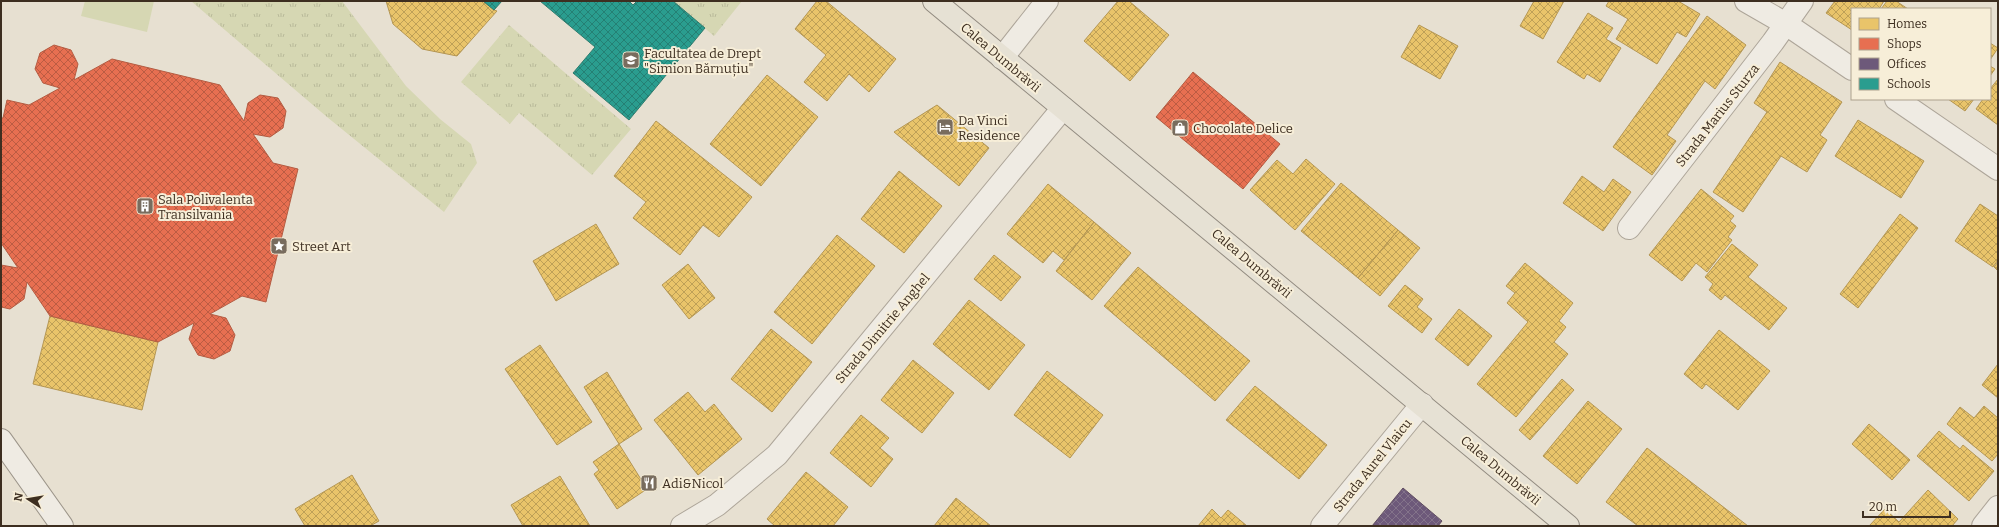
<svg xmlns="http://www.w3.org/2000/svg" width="1999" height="527" viewBox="0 0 1999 527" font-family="Bitter,serif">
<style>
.grass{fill:url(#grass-tufts)}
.pitch{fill:#d6d7b3}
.homes{fill:url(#homes-cross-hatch);stroke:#b59754}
.shops{fill:url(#shops-cross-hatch);stroke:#b45c42}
.offices{fill:url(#offices-cross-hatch);stroke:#5f4c5f}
.schools{fill:url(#schools-cross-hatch);stroke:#307c6e}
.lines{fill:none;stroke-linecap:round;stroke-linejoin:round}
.minor-casing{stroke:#ada599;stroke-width:24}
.secondary-casing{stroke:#9c958a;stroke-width:24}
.primary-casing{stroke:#928b80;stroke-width:24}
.minor{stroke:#efebe3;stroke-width:22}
.secondary{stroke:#efebe3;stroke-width:22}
.primary{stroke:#e6e1d4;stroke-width:22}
.labels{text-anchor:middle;stroke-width:4;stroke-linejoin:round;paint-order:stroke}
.poi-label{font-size:13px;fill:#3d2e20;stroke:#f7eed8;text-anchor:start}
.street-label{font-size:13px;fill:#3d2e20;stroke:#f7eed8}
</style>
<defs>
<pattern id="grass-tufts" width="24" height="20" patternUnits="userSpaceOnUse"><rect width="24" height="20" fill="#d6d7b3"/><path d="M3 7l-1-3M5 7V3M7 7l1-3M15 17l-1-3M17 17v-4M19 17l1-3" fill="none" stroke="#b9b99a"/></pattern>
<pattern id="homes-cross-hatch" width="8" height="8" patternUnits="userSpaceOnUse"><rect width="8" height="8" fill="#e9c46a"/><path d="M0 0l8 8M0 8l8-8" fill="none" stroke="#bea057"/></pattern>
<pattern id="shops-cross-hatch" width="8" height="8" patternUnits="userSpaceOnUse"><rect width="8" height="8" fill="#e76f51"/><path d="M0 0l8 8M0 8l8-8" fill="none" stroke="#bc5c43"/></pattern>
<pattern id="offices-cross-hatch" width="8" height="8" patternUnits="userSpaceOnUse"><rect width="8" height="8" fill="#6d597a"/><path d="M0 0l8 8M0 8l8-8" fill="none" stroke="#83738a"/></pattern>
<pattern id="schools-cross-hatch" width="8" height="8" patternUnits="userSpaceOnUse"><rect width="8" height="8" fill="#2a9d8f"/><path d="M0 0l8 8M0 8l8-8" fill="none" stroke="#258074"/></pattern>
</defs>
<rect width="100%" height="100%" fill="#e7e0d1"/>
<path class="grass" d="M191,1H342L406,86L440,119L471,144L477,163L444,212L327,117Z
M673,1H742L714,36Z
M509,25L631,129L592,175L519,113L510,124L461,82Z"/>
<path class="pitch" d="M85,1H154L147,32L81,16Z"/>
<path class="homes" d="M386,1H483L494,10L497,11L457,56L422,49L393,24Z
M817,1H826L896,59L869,92L849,74L827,101L804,82L826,55L795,29Z
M1118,1H1129L1169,35L1130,81L1084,41Z
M1534,1H1564L1543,39L1520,26Z
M1609,1H1678L1700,14L1686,37L1677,32L1657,64L1616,39L1628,19L1606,6Z
M1835,1H1884L1879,9H1852V30L1826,13Z
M1887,1H1896L1908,9H1881Z
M1588,13L1613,28L1606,39L1621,48L1600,82L1587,74L1584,79L1557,62Z
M1707,16L1746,45L1715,89L1705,81L1667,135L1676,141L1652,175L1613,147Z
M1419,25L1458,46L1440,79L1401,57Z
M1990,43L1998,48L1990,60Z
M1780,62L1842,102L1820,135L1827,140L1807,172L1781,156L1743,212L1713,192L1767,112L1754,103Z
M1990,66L1995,69L1990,76Z
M767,75L818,117L761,186L710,144Z
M1998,79V125L1976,109L1983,99H1990V89Z
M1948,99H1974L1965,111Z
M937,105L989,148L959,186L894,132Z
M1858,120L1924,161L1901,198L1835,156Z
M656,121L752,197L719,237L703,225L680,255L633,218L646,202L614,176Z
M1306,159L1335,184L1295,230L1250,190L1277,160L1293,174Z
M899,171L942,206L904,253L861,219Z
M1582,176L1604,192L1613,179L1631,192L1603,231L1563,203Z
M1341,183L1398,230L1358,278L1301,231Z
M1048,184L1094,222L1064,260L1053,251L1043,263L1007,234Z
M1701,189L1734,216L1730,221L1736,226L1728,237L1732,240L1707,272L1696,263L1682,281L1649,255Z
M1980,204L1998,216V260L1993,267L1955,241Z
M1900,214L1918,228L1858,308L1840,294Z
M1094,222L1131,253L1092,300L1056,271Z
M596,224L619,264L556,301L533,261Z
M1398,230L1420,248L1380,296L1358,278Z
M837,235L875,266L812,344L774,312Z
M1732,244L1758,265L1748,277L1787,308L1769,330L1725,295L1721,300L1709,290L1713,284L1705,277Z
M994,255L1021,277L1001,301L974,279Z
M1998,262V271L1994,267Z
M1525,263L1573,303L1559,321L1566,327L1554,342L1568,354L1516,417L1477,384L1528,322L1507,303L1515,293L1506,286Z
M688,264L715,298L689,319L662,285Z
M1138,267L1250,361L1215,401L1104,306Z
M1405,285L1423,299L1417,307L1432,319L1422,333L1388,306Z
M969,300L1025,345L989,390L933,344Z
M1459,309L1492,336L1468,366L1435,339Z
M50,316L158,342L142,410L33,384Z
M771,329L812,362L772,412L731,379Z
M1719,330L1770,371L1738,410L1706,384L1702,389L1684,374Z
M540,345L592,422L557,445L505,369Z
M913,360L954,393L922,433L881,400Z
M1998,364V398L1982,385Z
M1047,371L1103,415L1070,458L1014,415Z
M607,372L642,429L619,444L584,387Z
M1562,379L1574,390L1530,440L1519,430Z
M1255,386L1327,445L1299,479L1226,420Z
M688,392L705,412L714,404L742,439L698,475L654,420Z
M1588,401L1622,429L1577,484L1543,456Z
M1984,406L1998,418V454L1992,461L1947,424L1960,407L1974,418Z
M861,415L889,438L880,448L893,459L871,487L830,453Z
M1869,424L1910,460L1892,480L1852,444Z
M1939,431L1960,449L1963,445L1994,471L1969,501L1917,456Z
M619,444L647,489L617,509L594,474L599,470L593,462Z
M1647,448L1748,526H1638L1606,502Z
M806,472L848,507L833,526H775L767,519Z
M352,475L379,521L370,526H305L295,509Z
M560,476L590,526H523L511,505Z
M1928,490L1958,519L1952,526H1869L1885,509L1899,522Z
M956,498L991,526H934Z
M1212,509L1221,518L1228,510L1247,526H1198Z"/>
<path class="shops" d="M54,45L71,50L78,64L74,80L112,59L220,85L244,121L248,103L260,95L278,98L286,111L283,128L270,137L253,134L273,163L298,169L266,302L242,296L210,314L226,318L235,335L230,351L214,359L198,355L189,339L194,323L158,342L50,316L27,282L24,299L10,309L1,307V265L18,268L1,243V118H3L7,100L29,105L60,88L43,83L35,69L40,53Z
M1193,72L1280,144L1243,189L1156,117Z"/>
<path class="offices" d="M1403,488L1442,521L1438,526H1372Z"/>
<path class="schools" d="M483,1H502L494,10Z
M540,1H629L633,5L637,1H673L705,28L629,120L573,73L595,47Z"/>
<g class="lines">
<g class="minor-casing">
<path id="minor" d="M1746,1L1786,24L1852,69
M1002,58L1047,1
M1896,99L1998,169
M1629,228L1773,42L1802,1
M682,526L717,505L777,455L1063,108
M1322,526L1422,404
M1983,526L1998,507"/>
</g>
<g class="secondary-casing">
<path id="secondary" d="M1,440L62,526"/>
</g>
<g class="primary-casing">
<path id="primary" d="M934,1L1568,526"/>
</g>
<use href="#minor" class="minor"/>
<use href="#secondary" class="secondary"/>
<use href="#primary" class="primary"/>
</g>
<defs>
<g id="university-square" transform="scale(0.9)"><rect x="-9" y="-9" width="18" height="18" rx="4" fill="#786c5e" stroke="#f7eed8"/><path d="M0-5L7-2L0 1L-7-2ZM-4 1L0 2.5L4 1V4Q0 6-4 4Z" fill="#fff"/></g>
<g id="hotel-square" transform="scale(0.9)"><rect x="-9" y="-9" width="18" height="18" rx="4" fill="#786c5e" stroke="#f7eed8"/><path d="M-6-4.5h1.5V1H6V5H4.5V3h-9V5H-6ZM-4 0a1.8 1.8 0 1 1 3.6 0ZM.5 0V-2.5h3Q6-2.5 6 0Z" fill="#fff"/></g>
<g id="shop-square" transform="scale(0.9)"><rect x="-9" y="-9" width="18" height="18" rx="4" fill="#786c5e" stroke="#f7eed8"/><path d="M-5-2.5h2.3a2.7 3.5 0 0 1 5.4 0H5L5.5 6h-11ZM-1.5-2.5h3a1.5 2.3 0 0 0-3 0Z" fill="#fff"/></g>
<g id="building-square" transform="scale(0.9)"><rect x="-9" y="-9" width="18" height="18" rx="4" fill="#786c5e" stroke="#f7eed8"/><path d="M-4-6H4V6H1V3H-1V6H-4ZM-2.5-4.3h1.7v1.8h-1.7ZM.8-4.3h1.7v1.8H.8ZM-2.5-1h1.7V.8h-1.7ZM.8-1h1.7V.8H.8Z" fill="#fff"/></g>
<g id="sight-square" transform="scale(0.9)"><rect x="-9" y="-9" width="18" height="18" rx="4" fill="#786c5e" stroke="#f7eed8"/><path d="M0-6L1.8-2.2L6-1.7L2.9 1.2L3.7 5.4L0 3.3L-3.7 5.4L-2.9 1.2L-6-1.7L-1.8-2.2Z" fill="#fff"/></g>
<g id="restaurant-square" transform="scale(0.9)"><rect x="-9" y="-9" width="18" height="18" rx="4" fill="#786c5e" stroke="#f7eed8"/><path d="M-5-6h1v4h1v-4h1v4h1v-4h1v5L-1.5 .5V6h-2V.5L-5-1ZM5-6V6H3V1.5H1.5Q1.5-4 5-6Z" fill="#fff"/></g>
</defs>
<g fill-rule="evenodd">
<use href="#university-square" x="631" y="60"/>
<use href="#hotel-square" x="945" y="127"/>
<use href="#shop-square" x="1180" y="128"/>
<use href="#building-square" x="145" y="206"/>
<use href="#sight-square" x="279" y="246"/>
<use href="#restaurant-square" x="649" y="483"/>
</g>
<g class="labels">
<g class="poi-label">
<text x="644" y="58">Facultatea de Drept<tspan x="644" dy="15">"Simion Bărnuțiu"</tspan></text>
<text x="958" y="125">Da Vinci<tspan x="958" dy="15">Residence</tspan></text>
<text x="1193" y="133">Chocolate Delice</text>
<text x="158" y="204">Sala Polivalenta<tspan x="158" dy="15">Transilvania</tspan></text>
<text x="292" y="251">Street Art</text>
<text x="662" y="488">Adi&amp;Nicol</text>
</g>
<g class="street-label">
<text transform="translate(1001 57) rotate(40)" y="5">Calea Dumbrăvii</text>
<text transform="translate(1717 115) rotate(-52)" y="5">Strada Marius Sturza</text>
<text transform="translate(1252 263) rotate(40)" y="5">Calea Dumbrăvii</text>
<text transform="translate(882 328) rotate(-50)" y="5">Strada Dimitrie Anghel</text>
<text transform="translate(1372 465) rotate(-51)" y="5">Strada Aurel Vlaicu</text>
<text transform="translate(1501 470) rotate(40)" y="5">Calea Dumbrăvii</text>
</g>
</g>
<rect width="1999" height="527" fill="none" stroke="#3d2e20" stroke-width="4"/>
<rect x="1851" y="8" width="140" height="92" fill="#f7eed8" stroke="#ada18e"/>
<rect x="1859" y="18" width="20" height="12" fill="#e9c46a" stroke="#ada18e"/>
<text x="1887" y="28" font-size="12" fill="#3d2e20">Homes</text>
<rect x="1859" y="38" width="20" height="12" fill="#e76f51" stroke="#ada18e"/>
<text x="1887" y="48" font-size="12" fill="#3d2e20">Shops</text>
<rect x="1859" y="58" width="20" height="12" fill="#6d597a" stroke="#ada18e"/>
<text x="1887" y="68" font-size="12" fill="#3d2e20">Offices</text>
<rect x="1859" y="78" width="20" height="12" fill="#2a9d8f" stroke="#ada18e"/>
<text x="1887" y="88" font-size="12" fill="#3d2e20">Schools</text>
<g transform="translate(28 499) rotate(282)" stroke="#f7eed8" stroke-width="3" paint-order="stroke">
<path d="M0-3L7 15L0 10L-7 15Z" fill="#3d2e20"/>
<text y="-6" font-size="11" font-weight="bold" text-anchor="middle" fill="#3d2e20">N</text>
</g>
<path d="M1863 511v6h87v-6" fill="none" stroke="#3d2e20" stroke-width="2"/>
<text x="1869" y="511" font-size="12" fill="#3d2e20" stroke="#f7eed8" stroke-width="3" paint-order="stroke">20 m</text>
</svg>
